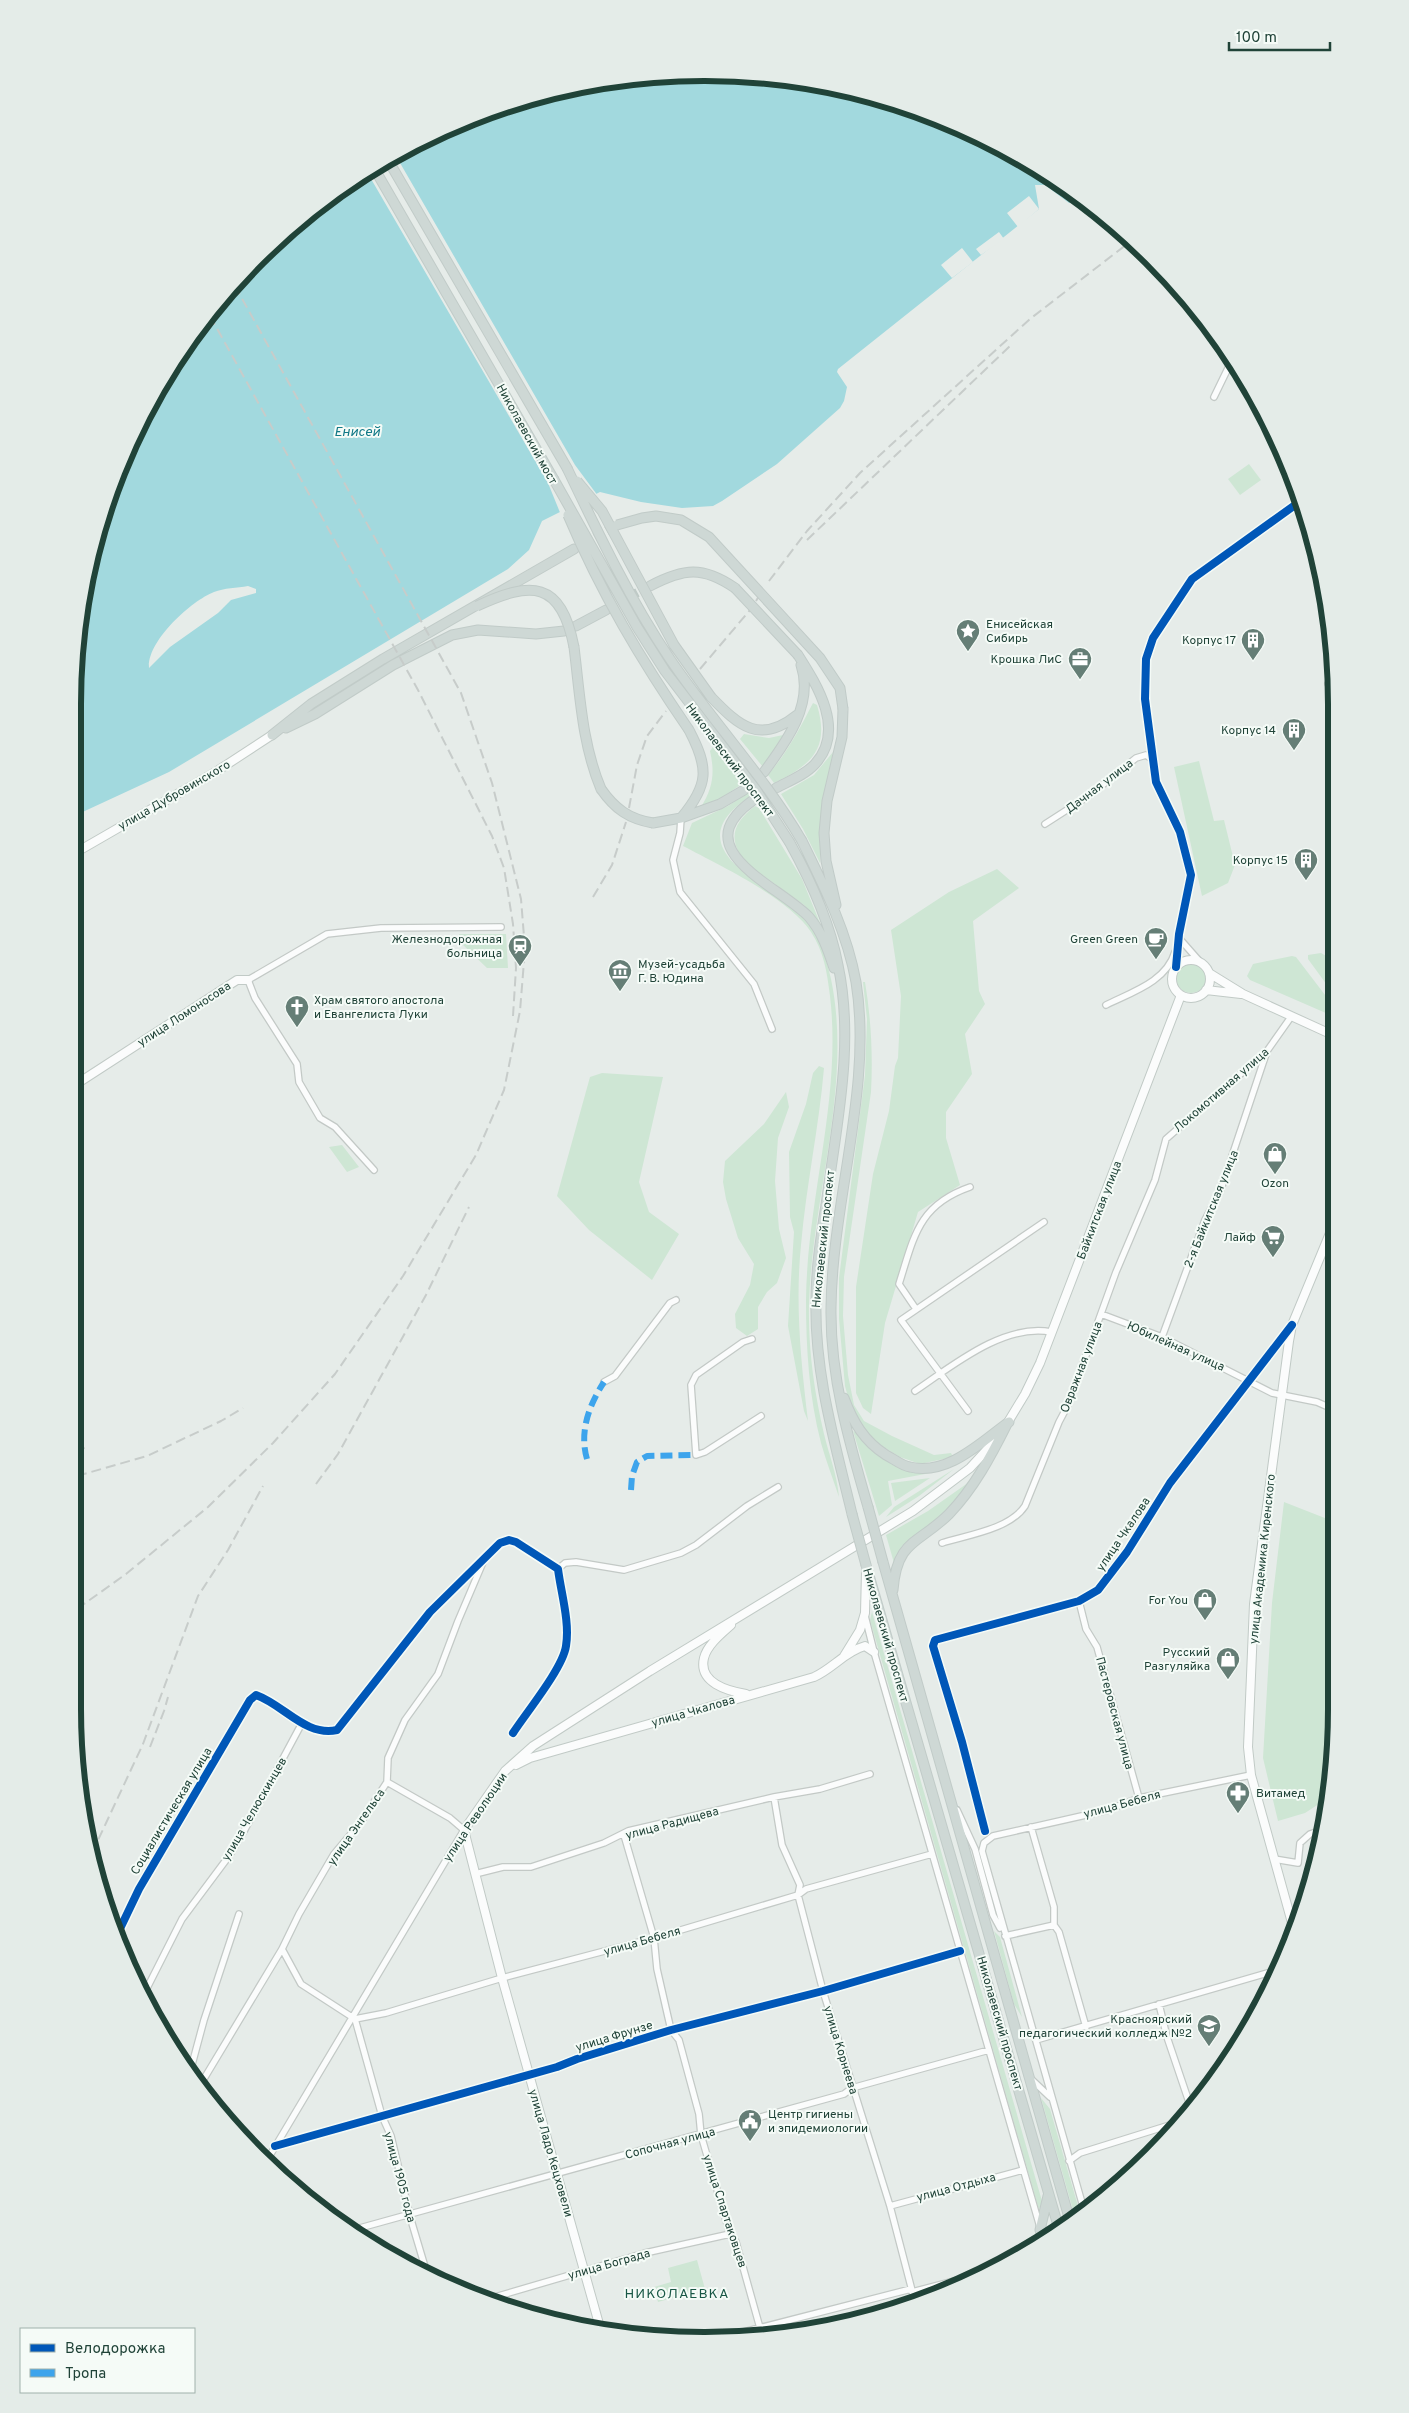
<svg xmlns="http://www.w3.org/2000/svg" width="1409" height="2413" viewBox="0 0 1409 2413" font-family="Overpass,sans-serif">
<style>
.green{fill:#cee6d4}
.water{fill:#a2d9de;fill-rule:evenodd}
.pier{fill:#e6ece9}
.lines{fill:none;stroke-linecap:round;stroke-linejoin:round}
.primary-tunnel{stroke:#becac6;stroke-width:9;stroke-dasharray:9 4.5;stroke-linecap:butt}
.street-casing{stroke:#c3c9c6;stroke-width:8}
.secondary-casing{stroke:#c1cac6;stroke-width:10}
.primary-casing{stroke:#c1cbc8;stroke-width:11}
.street{stroke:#fbfcfc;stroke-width:5.5}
.secondary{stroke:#fbfcfc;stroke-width:8}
.primary{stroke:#ced8d5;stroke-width:9}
.rail{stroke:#c7ccca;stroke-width:2;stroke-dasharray:10 5;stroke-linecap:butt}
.primary-bridge-casing{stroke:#c1cbc8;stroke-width:11;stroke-linecap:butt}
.primary-bridge{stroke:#ced8d5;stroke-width:9}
.quiet{stroke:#3da4ec;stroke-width:6;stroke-dasharray:12 6;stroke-linecap:butt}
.cycleway-casing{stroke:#f5fbf7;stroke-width:11}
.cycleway{stroke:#0057b8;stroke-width:8}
.labels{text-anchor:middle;stroke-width:4;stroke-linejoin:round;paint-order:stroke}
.street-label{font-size:12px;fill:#204338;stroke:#f5fbf7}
.poi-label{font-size:12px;fill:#204338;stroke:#f5fbf7;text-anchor:end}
.water-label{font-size:14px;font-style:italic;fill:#127987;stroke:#f5fbf7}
.neighbourhood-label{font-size:14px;letter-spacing:1px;fill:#195846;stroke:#f5fbf7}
.rim{fill:none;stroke:#204338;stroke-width:6}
</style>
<rect width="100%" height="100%" fill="#e6ece9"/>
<path class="green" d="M1249,464L1261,480L1240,495L1228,479Z
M813,703L817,705C830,748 812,765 774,783L768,775C787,753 800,728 813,703Z
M744,734L769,738L783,735L763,767L740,739Z
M713,747L742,784L715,802L701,807C713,788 715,773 710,751Z
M833,752L821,814L820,863L803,829L781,794L814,775Z
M1199,761L1214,821L1224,820L1235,865L1228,883L1202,896L1174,767Z
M749,792L752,795C673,846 761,880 797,912C817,929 826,955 831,979C853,1084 812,1198 809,1304C808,1348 814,1391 824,1434C829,1455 837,1474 839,1497C833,1479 826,1461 821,1443C809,1397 806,1348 806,1300C807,1198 842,1098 830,996C827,972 824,952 811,932C789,898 719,865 683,846L692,823L728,806Z
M755,806L759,808L802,879L820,923L804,905L747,864C727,840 732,824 755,806Z
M997,869L1019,888L973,921L979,991L985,1004L965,1034L972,1074L946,1112V1138L960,1185L918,1212L885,1323L871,1414L863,1408L856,1393V1287L873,1174L889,1111L895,1066L898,1058L901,996L891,930L949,892Z
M459,934H506L508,968H487L461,943Z
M1321,953L1335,961V996L1308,959V955Z
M1292,956L1296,957L1335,1008V1017L1250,980L1247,976L1253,964Z
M1176 978a15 15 0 1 1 30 0a15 15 0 1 1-30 0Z
M863,982H865C871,1018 873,1055 871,1092L844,1277L843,1316L848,1375L854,1405L864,1421L892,1436L934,1455L951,1453L953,1457L920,1464L900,1457L882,1446L864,1434L855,1423L845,1386L839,1319V1278L865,1075L867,1019Z
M819,1066L824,1068C819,1127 806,1186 801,1245C795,1304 801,1362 808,1421L804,1411L788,1326L794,1232L790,1217L789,1152L806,1104L813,1073Z
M602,1073L663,1077L639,1182L649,1212L679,1234L652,1280L589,1230L557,1196L590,1077Z
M786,1092L789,1107L778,1138L775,1181L779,1229L786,1258L777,1283L767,1292L758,1307V1329L747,1336L736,1328L735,1314L750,1285L754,1264L738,1238L726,1199L723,1182L725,1161L764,1124Z
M342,1145L359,1167L347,1172L329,1147Z
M853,1431C858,1433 861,1440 866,1445C888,1463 912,1475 941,1471L888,1481L892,1505L879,1516Z
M954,1469L919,1496L886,1517L894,1507Z
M930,1478L895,1501L891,1483Z
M972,1480L950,1508L902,1546L894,1563L886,1535L928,1511Z
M1284,1502L1335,1522V1750L1325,1800L1305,1813L1278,1821L1263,1758L1272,1603Z
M872,1612L1042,2201L1039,2210L870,1620Z
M994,1931L1000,1937L1022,2017L1014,2004Z
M1041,2098L1050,2109L1080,2213L1075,2217Z
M697,2260L705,2289L658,2302L654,2287L671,2282L668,2268Z"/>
<path class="water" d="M704,73L828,85L946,121L1055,179L1084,202L1069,203L1045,185H1035L1039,209L838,369L837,372L847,387L844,401L840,408L777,464L722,501L713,506L682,508L641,502L600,492L542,521L529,550L508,569L169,772L74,816V663L106,501L179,354L257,258L353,179L462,121L581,85ZM248,586L256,589V593L231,600L218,613L170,647L149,668C147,641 191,601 214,592C224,588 237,588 248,586Z"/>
<path class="pier" d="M396,156L575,465L598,496L561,515L548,483L367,172Z
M1029,196L1039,209L1018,227L1007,213Z
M999,232L1004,239L981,255L976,249Z
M962,248L973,262L952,278L941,265Z"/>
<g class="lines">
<path class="primary-tunnel" d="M583,544L617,525
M606,610L649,586"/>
<g class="street-casing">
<path id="street" d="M1214,397L1231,362
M1328,684L1335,682
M681,818L680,833L673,860L680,892L754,984L772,1029
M1045,824L1090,795L1136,758L1146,755L1153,760
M1179,938L1201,963
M1176,967L1179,934L1191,875L1180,832L1156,782L1145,699L1146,659L1153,638L1192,579L1302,500
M1106,1005C1132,992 1166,982 1175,952
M374,1170L335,1127L320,1118L299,1082L297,1064L255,998L248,980L327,934L381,928L501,927
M916,1309L899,1284C914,1237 918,1205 970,1187
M1101,1314L1162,1337L1272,1393L1317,1402L1335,1410
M1162,1337L1205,1220L1220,1192L1267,1051
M752,1339L743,1342L696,1375L691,1385L696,1455L705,1452L761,1416
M604,1382L615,1376L670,1303L676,1300
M915,1391C952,1366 1004,1323 1051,1332
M968,1411L901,1320L1044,1222
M942,1543C968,1535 1010,1529 1025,1506L1059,1422L1068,1405L1116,1272L1155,1180L1166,1139L1267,1051L1291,1017
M558,1569L565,1563L576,1562L624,1570L681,1553L696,1545L747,1506L778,1487
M1079,1601L1086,1629L1097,1647L1139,1798
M865,1616L874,1652L1040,2227
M774,1797L782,1845L800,1885L798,1895L823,1991L890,2206L915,2302
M957,1810L975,1849L993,1915L1000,1928
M1031,1827L1054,1907V1925L1059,1932L1086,2027
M985,1831L962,1742L933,1646L935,1640L1079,1601L1098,1590L1127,1552L1170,1483L1291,1327
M624,1835L654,1938L657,1969L671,2030L679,2040L699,2114L701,2135L730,2234L736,2242L760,2328
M1274,1859L1298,1863L1300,1843L1310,1834L1319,1831
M475,1874L503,1867H531L604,1843L628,1831L774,1797L820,1789L870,1774
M1005,1936L1054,1925
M116,1937L139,1889L250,1700L256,1695C284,1705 306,1737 337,1730L430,1612L500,1543L509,1540L516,1542L558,1569C561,1593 570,1622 566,1646C563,1668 526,1713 513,1733
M282,1949L301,1984L355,2019L386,2013L502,1978L654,1938L798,1895L806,1889L932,1854
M143,1996L182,1919L229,1856L244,1831L302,1723
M1159,2004L1167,2037L1190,2105
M355,2019L382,2116L391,2136L411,2220L428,2277
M1036,2040L1274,1971
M190,2072L204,2020L239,1914
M1031,2079L1050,2097
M199,2087L282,1949L299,1914L334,1854L361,1822L387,1782L388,1758L405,1720L438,1674L458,1621L484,1560
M275,2146L557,2067L577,2059L671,2030L823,1991L960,1951
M1069,2161L1080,2153L1173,2124
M266,2162L464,1830L450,1818L387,1782
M890,2206L1023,2170
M1084,2210L982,1851L984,1843L993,1836L1108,1810L1139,1798L1251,1775
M349,2231L844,2094L852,2088L989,2050
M488,2299L645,2253L730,2234
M720,2338L911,2289L912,2292L988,2272"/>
</g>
<g class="secondary-casing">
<path id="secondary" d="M75,853L217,771L272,735
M1172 979a19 19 0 1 1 38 0a19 19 0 1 1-38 0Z
M1209,973L1243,994L1335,1036
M1206,990L1241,994
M75,1085L237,980H248
M1005,1427L1025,1394L1040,1363L1181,995
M731,1625C722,1633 707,1645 704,1658C698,1683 728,1691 746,1694
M844,1656L860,1630L865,1613L866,1571
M516,1765L530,1758L814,1677C832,1669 846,1651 865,1646L874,1652
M1294,1930L1251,1775L1248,1747L1254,1604L1289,1341L1292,1325L1335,1221
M601,2331L502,1978L464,1830L505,1771L533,1746L650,1671L913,1511L970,1468L994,1442"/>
</g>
<g class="primary-casing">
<path id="primary" d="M388,160L567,468
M374,168L553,478
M650,586C684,568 703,566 735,588
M576,626L606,610
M574,647C580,695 582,744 601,789
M711,697C739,726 760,745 797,715
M286,728L315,714L393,665L452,635L478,630L536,634L564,631
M272,735L311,704L383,659L574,549
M764,772C787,741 814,704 801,665
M776,788C789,781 805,775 815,764C846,730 817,685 798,655
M752,801C684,850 778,885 809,917C822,932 828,950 834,968
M681,818L720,804L744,790
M653,823L681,818C709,785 709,768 689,730
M802,841C824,886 847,932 856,982C873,1087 832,1200 831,1308C830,1376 849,1442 868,1507
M790,843C811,881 830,923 838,965C855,1045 836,1126 826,1205C821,1236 816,1268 816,1299C814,1373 835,1443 852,1514
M836,905L826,861L824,833L827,801L842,737L843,709
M844,1398C853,1422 864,1441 886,1455C894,1459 902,1466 910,1467C948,1476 981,1442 1009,1422
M883,1562L1070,2221
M866,1565L1059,2229
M893,1590C897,1539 919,1544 949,1514C974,1488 991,1456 1007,1424
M1043,2240L1040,2230L1048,2196"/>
</g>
<use href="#street" class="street"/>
<use href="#secondary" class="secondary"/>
<use href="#primary" class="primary"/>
<path class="rail" d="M210,316L418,690L492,836L504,868L513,924L516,968L513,1016
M807,540L1010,346
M769,581L807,531L860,473L1030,319L1131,241
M756,601L759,596
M700,669L750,610
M629,808L637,765L647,736L666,711
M593,897L612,865L626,822
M76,1182L84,1170
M76,1346L85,1338
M77,1454L85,1447
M77,1476L147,1456L221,1421L243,1408
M316,1484L338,1454L426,1295L469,1207
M77,1609L126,1574L208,1507L273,1443L335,1374L403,1276L476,1155L504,1090L520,1011L525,949L521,899L492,783L461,693L235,286
M150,1747L164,1711L168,1697
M92,1853L143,1744L198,1596L228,1550L263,1486"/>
<g class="primary-bridge-casing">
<path id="primary-bridge" d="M567,468C598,533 630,600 670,659C712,721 764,776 802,841
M553,478L637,627L665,671L756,790L790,843
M577,481L602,511L674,645L711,697
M568,515C601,593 641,660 689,730
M617,525L642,518L656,516L681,520L709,537L820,658L840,688L843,709
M735,588L798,655
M477,606C531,581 561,580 574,647
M601,789C615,809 629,819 653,823
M868,1507L883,1562
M852,1514L866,1565"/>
</g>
<use href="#primary-bridge" class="primary-bridge"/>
<path class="quiet" d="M587,1459C579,1432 589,1405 604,1382
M631,1490L632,1476L637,1462L647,1456L696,1455"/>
<g class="cycleway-casing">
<path id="cycleway" d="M1176,967L1179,934L1191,875L1180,832L1156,782L1145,699L1146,659L1153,638L1192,579L1302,500
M985,1831L962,1742L933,1646L935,1640L1079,1601L1098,1590L1127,1552L1170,1483L1292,1325
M116,1937L139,1889L250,1700L256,1695C284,1705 306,1737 337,1730L430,1612L500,1543L509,1540L516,1542L558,1569C561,1593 570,1622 566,1646C563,1668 526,1713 513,1733
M275,2146L557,2067L577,2059L671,2030L823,1991L960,1951"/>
</g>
<use href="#cycleway" class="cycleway"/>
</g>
<defs>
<g id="sight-pin" transform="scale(1.25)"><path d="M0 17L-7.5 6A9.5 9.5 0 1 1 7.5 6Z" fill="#657e76" stroke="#f5fbf7"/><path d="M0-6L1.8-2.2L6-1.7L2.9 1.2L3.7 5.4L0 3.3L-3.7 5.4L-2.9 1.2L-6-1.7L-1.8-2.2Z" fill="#fff"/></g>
<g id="building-pin" transform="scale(1.25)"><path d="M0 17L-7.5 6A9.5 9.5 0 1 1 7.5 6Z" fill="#657e76" stroke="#f5fbf7"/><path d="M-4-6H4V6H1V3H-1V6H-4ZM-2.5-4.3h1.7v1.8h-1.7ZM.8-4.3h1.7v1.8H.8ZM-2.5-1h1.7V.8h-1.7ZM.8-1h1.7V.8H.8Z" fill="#fff"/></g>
<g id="office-pin" transform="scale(1.25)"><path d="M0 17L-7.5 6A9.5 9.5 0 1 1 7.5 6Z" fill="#657e76" stroke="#f5fbf7"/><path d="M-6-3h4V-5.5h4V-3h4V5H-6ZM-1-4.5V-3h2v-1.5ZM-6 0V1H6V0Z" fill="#fff"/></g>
<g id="cafe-pin" transform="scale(1.25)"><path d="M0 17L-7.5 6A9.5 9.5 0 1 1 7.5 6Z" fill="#657e76" stroke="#f5fbf7"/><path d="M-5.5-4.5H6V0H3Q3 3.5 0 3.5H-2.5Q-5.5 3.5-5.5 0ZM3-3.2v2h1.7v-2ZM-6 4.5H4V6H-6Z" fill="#fff"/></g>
<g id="station-pin" transform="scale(1.25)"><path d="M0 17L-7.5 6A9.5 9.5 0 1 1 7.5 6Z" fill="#657e76" stroke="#f5fbf7"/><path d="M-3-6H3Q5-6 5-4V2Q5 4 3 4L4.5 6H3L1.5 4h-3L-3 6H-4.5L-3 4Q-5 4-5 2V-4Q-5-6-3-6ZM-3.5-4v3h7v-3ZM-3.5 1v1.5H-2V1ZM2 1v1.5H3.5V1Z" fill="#fff"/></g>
<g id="museum-pin" transform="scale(1.25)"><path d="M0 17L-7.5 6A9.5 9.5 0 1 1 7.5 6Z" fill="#657e76" stroke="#f5fbf7"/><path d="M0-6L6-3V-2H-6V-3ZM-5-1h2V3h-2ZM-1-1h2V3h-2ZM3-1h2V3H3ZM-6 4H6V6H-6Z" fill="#fff"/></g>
<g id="church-pin" transform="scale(1.25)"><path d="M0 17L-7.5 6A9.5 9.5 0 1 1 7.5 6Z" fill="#657e76" stroke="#f5fbf7"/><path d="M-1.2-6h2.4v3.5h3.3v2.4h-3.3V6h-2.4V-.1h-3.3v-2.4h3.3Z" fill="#fff"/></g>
<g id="shop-pin" transform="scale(1.25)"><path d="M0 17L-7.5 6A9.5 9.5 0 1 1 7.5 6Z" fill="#657e76" stroke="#f5fbf7"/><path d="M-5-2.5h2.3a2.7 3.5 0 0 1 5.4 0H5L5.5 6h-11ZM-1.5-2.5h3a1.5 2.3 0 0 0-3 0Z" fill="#fff"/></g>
<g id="supermarket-pin" transform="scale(1.25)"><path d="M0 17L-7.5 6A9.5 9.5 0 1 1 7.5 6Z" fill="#657e76" stroke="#f5fbf7"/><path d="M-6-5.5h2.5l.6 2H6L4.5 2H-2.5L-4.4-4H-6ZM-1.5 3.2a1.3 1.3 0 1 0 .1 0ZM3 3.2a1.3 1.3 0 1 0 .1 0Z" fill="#fff"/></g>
<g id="pharmacy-pin" transform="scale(1.25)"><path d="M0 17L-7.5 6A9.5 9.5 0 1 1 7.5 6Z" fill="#657e76" stroke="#f5fbf7"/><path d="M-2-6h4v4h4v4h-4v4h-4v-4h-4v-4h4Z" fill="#fff"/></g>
<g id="university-pin" transform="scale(1.25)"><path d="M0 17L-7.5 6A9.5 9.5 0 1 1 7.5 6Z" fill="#657e76" stroke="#f5fbf7"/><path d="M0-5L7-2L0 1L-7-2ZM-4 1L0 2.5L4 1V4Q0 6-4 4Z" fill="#fff"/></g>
<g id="civic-pin" transform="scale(1.25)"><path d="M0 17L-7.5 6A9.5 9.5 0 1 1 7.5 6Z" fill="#657e76" stroke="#f5fbf7"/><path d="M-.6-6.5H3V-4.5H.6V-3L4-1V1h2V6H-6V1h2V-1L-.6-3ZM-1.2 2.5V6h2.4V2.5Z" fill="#fff"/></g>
</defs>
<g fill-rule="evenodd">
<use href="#sight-pin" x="968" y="631"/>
<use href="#building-pin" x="1253" y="640"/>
<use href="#office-pin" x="1080" y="659"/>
<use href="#building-pin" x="1294" y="730"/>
<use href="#building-pin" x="1306" y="860"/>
<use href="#cafe-pin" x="1156" y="939"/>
<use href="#station-pin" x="520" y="946"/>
<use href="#museum-pin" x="620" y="971"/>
<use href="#church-pin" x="297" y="1007"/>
<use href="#shop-pin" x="1275" y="1154"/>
<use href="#supermarket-pin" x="1273" y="1237"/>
<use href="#shop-pin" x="1205" y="1600"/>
<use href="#shop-pin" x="1228" y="1659"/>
<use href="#pharmacy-pin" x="1238" y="1793"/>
<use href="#university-pin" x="1209" y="2026"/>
<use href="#civic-pin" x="750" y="2121"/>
</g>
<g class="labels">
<g class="street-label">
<text transform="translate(527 434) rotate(61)" y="4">Николаевский мост</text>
<text transform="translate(730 760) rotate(53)" y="4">Николаевский проспект</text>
<text transform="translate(1099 786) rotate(-37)" y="4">Дачная улица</text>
<text transform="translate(174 795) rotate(-30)" y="4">улица Дубровинского</text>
<text transform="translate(184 1014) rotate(-33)" y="4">улица Ломоносова</text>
<text transform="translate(1221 1090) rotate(-41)" y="4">Локомотивная улица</text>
<text transform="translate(1211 1209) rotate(-68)" y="4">2-я Байкитская улица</text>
<text transform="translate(1099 1210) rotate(-69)" y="4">Байкитская улица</text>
<text transform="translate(823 1239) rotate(-84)" y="4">Николаевский проспект</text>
<text transform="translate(1176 1346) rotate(24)" y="4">Юбилейная улица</text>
<text transform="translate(1081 1367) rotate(-69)" y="4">Овражная улица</text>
<text transform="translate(1123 1534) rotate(-56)" y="4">улица Чкалова</text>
<text transform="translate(1262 1559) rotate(-84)" y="4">улица Академика Киренского</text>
<text transform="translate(886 1635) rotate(74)" y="4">Николаевский проспект</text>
<text transform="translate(693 1711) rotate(-16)" y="4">улица Чкалова</text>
<text transform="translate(1115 1713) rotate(75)" y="4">Пастеровская улица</text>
<text transform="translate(1122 1804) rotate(-15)" y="4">улица Бебеля</text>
<text transform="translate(254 1809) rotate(-60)" y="4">улица Челюскинцев</text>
<text transform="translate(171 1811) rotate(-59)" y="4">Социалистическая улица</text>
<text transform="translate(475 1817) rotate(-56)" y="4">улица Революции</text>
<text transform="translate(672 1823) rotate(-15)" y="4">улица Радищева</text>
<text transform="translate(356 1827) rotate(-55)" y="4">улица Энгельса</text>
<text transform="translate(642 1941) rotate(-16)" y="4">улица Бебеля</text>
<text transform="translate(1000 2023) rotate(74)" y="4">Николаевский проспект</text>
<text transform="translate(614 2036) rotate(-17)" y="4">улица Фрунзе</text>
<text transform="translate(841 2050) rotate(73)" y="4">улица Корнеева</text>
<text transform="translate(670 2143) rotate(-15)" y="4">Сопочная улица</text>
<text transform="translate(551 2153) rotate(74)" y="4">улица Ладо Кецховели</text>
<text transform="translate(400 2177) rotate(75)" y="4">улица 1905 года</text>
<text transform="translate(956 2187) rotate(-15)" y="4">улица Отдыха</text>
<text transform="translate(725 2211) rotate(72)" y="4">улица Спартаковцев</text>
<text transform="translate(609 2264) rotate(-16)" y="4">улица Бограда</text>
</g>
<g class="poi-label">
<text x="986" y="628" text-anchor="start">Енисейская<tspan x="986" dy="14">Сибирь</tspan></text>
<text x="1236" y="644">Корпус 17</text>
<text x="1062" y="663">Крошка ЛиС</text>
<text x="1276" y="734">Корпус 14</text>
<text x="1288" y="864">Корпус 15</text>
<text x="502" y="943">Железнодорожная<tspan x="502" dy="14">больница</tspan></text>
<text x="1138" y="943">Green Green</text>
<text x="638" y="968" text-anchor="start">Музей-усадьба<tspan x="638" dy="14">Г. В. Юдина</tspan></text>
<text x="314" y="1004" text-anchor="start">Храм святого апостола<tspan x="314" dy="14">и Евангелиста Луки</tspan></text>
<text x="1275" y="1187" text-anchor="middle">Ozon</text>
<text x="1256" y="1241">Лайф</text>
<text x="1188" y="1604">For You</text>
<text x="1210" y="1656">Русский<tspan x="1210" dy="14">Разгуляйка</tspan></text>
<text x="1256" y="1797" text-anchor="start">Витамед</text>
<text x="1192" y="2023">Красноярский<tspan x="1192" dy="14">педагогический колледж №2</tspan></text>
<text x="768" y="2118" text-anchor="start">Центр гигиены<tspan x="768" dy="14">и эпидемиологии</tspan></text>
</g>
<g class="water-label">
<text x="357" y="436">Енисей</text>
</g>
<g class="neighbourhood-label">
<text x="677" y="2298">НИКОЛАЕВКА</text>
</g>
</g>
<path d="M0 0H1409V2413H0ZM704 81H705A623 623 0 0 1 1328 704V1709A623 623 0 0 1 705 2332H704A623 623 0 0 1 81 1709V704A623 623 0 0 1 704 81Z" fill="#e4ece8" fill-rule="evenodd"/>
<path class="rim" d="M704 81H705A623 623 0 0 1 1328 704V1709A623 623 0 0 1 705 2332H704A623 623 0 0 1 81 1709V704A623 623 0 0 1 704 81Z"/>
<rect x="20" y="2328" width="175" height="65" fill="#f5fbf7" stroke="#a0b1ab"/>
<rect x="30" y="2344" width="25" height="8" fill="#0057b8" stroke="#a0b1ab"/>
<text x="65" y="2353" font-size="15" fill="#204338">Велодорожка</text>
<rect x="30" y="2369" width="25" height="8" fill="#3da4ec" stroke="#a0b1ab"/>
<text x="65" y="2378" font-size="15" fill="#204338">Тропа</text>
<path d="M1229 42v8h101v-8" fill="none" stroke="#204338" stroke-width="2.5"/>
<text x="1236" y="42" font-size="15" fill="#204338" stroke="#f5fbf7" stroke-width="4" paint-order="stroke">100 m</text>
</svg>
